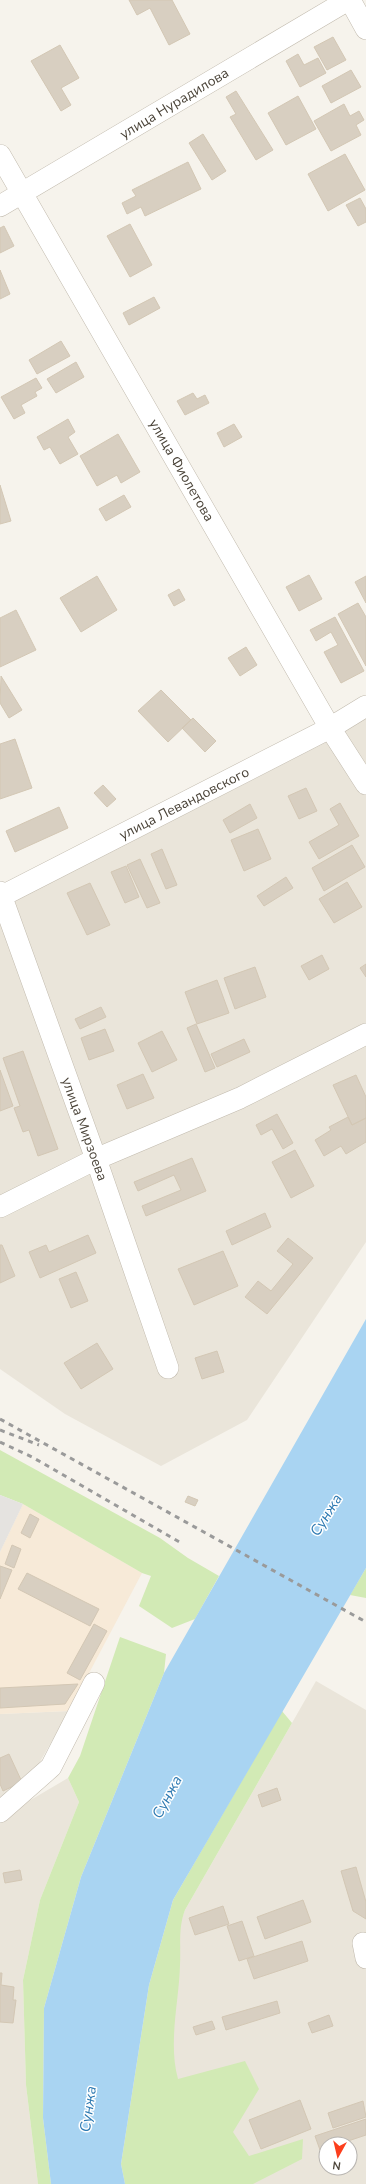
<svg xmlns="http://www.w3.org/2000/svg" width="366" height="2184" viewBox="0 0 366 2184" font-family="'Nunito Sans',sans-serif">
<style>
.residential{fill:#eae5da;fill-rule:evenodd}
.commercial{fill:#f7ead8}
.green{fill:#d2eab5}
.parking{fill:#e5e3e0}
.water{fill:#a9d4f2}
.building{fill:#d8cfc1;stroke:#d3c7b4}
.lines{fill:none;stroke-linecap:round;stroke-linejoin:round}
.minor-casing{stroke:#c2bbae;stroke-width:22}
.minor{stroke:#fff;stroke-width:21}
.rail{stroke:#9a9a9a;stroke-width:3;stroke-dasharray:5 5;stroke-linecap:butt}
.labels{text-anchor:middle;stroke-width:3;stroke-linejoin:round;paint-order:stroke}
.street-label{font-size:14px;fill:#4b4439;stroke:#fff}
.water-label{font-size:15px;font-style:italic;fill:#2e7ab2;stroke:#fff}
</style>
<rect width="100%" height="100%" fill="#f6f3ec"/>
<path class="residential" d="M366,717V1242L247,1420L161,1466L65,1414L0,1369V908L323,744Z
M316,1681L366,1710V2184H155L156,1987L185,1910ZM326,2144H350V2168H326Z
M69,1711L29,1781L0,1802V1714Z
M68,1778L79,1802L40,1900L23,1980L26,2085L38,2184H0V1818Z"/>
<path class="commercial" d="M23,1504L142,1573L69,1711L0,1714V1552Z"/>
<path class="green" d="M0,1450L160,1538L188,1558L219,1576L195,1619L172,1628L139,1606L151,1576L142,1573L23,1504L0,1495Z
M366,1568V1598L350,1595Z
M120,1637L166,1654L164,1673L81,1877L44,2008L43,2118L51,2184H38L26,2085L23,1980L40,1900L79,1802L68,1778L80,1756Z
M282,1711L292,1723L185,1910C178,1928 181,1946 180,1965C179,2002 168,2043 178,2079L245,2061L259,2089L233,2132L249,2156L303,2139L302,2159L253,2184H125L121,2164L149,1985L173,1900Z"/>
<path class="parking" d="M0,1495L23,1504L0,1552Z"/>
<path class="water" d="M366,1319V1568L173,1900L149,1985L121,2164L125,2184H51L43,2118L44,2008L81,1877L164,1673Z"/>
<path class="building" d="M129,0H172L190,34L169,45L150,8L137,15Z
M333,37L346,60L327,70L314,47Z
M60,45L79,78L61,88L71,105L61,111L31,61Z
M298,54L304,65L318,58L326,73L300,87L286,61Z
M351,70L361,87L331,103L322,86Z
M236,91L273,150L256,160L230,117L236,114L226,97Z
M298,96L316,129L286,145L268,113Z
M344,104L350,116L359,111L364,120L356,125L361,135L331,151L314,121Z
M203,134L226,171L212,180L189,143Z
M345,154L365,190L328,211L308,174Z
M188,162L201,189L145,216L141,207L127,214L122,203L136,196L132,190Z
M360,198L366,209V222L358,226L346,205Z
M130,224L152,265L130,277L107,236Z
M4,226L14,246L0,253V228Z
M0,270L10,294L0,299Z
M154,297L160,308L129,325L123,313Z
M61,341L70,356L37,374L29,360Z
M76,362L84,377L56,393L47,379Z
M36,378L42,388L35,392L37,396L21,405L25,413L14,419L1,397Z
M193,393L197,399L205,395L209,403L185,415L177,401Z
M68,419L75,432L68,437L78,454L60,464L50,447L44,450L37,437Z
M234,424L242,437L224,447L217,433Z
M118,434L140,472L121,483L117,475L97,486L80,456Z
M0,485L11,521L0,524Z
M124,495L131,507L106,521L99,509Z
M309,575L322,599L299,611L286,587Z
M97,576L117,610L81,632L60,598Z
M366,576V603L355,582Z
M179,589L185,600L174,606L168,595Z
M358,603L366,617V666L338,614Z
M16,610L36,650L0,667V618Z
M335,617L364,671L341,683L324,652L338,645L331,632L316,641L310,630Z
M246,647L257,665L240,676L228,658Z
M1,676L22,710L9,718L0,703Z
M161,690L191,720L168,742L138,711Z
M193,718L216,741L205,752L182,728Z
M15,739L32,788L0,799V744Z
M103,785L116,799L107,807L94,793Z
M306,788L317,811L299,819L288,796Z
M340,803L359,836L319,859L309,842L339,825L330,809Z
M250,804L257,818L230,833L223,820Z
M59,807L68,828L15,852L6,831Z
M258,829L271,859L244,871L231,840Z
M352,845L365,867L324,891L312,868Z
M162,849L177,885L166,889L151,854Z
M140,859L160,903L147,908L127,865Z
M126,866L139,897L125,903L111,872Z
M286,877L293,888L264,906L257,896Z
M347,882L362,907L334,923L319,899Z
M90,883L110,925L87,935L67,893Z
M322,955L329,969L309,980L301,966Z
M366,964V977L360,968Z
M255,967L266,997L235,1009L224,978Z
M217,980L229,1013L197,1024L185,992Z
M101,1007L106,1017L80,1029L75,1019Z
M196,1024L215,1068L205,1072L187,1028Z
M105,1029L114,1051L89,1060L81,1038Z
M162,1031L177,1060L152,1072L138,1043Z
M244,1039L250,1052L217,1067L211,1054Z
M23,1051L58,1149L38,1156L29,1130L23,1132L14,1108L20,1106L3,1058Z
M0,1070L13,1106L0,1111Z
M143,1074L154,1098L127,1109L117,1085Z
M356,1075L366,1097V1118L352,1125L333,1085Z
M277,1114L293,1143L283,1149L272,1129L261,1135L256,1125Z
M348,1117L352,1125L366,1118V1142L346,1154L341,1146L324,1156L315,1140L331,1130L329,1127Z
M295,1150L314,1186L291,1198L272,1162Z
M192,1158L206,1191L146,1216L142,1206L181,1190L174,1175L138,1191L134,1182Z
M265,1213L271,1227L232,1245L226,1231Z
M88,1235L96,1253L40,1278L29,1252L46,1245L49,1252Z
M288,1238L313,1258L267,1314L245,1297L258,1281L271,1291L293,1264L277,1251Z
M0,1245H2L15,1276L0,1283Z
M223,1251L238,1286L194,1305L178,1269Z
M76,1272L88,1301L71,1308L59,1279Z
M97,1343L113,1369L81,1389L64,1363Z
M217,1351L224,1372L202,1379L195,1358Z
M188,1496L198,1500L195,1506L185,1502Z
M30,1514L39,1519L30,1538L21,1533Z
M12,1545L21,1549L14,1568L5,1564Z
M0,1566L12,1570L0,1599Z
M27,1573L99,1609L90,1626L18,1589Z
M94,1624L107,1631L80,1680L67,1673Z
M78,1684L65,1704L0,1708V1688Z
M9,1754L22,1782L3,1791L0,1784V1758Z
M277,1788L281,1800L262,1807L258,1795Z
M356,1867L366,1902V1919L353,1911L341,1871Z
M20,1870L22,1880L5,1883L3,1873Z
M303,1900L311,1922L265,1939L257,1917Z
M223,1906L229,1924L195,1935L189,1918Z
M242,1921L254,1956L239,1961L227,1926Z
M302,1941L308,1961L254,1979L247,1959Z
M0,1973H2L1,1985L14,1987L13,2000H16L13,2023L0,2022Z
M277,2001L280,2013L226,2030L222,2017Z
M329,2015L333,2026L312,2033L308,2023Z
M212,2021L215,2029L196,2035L193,2027Z
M300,2100L311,2129L261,2149L249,2120Z
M363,2101L366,2117L333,2128L328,2113Z
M366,2119V2135L339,2144H326V2148L320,2150L315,2136Z"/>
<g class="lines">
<g class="minor-casing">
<path id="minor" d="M350,0L366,29
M0,155L330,728L366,784
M0,206L348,0
M0,892L96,1159L168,1368
M0,897L330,728L366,706
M0,1207L96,1159L240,1098L366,1034
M0,1812L51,1767L94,1683
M363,1943L366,1958"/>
</g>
<use href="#minor" class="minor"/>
<path class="rail" d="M0,1419L366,1622
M0,1430L39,1445
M0,1442L32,1457L183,1544"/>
</g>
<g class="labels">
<g class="street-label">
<text transform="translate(174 103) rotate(-31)" y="5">улица Нурадилова</text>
<text transform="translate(182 470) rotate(60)" y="5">улица Фиолетова</text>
<text transform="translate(184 803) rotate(-27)" y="5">улица Левандовского</text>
<text transform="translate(85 1129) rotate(70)" y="5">улица Мирзоева</text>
</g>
<g class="water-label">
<text transform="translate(326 1515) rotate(-58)" y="5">Сунжа</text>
<text transform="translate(167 1797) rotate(-62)" y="5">Сунжа</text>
<text transform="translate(88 2109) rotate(-82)" y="5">Сунжа</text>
</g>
</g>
<g transform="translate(338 2156) rotate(188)"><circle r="19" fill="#ffffff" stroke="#b7b4b0"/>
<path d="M0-3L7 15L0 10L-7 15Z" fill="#fc3f1d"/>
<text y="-6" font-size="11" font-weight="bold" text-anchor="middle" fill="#4b4439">N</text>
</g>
</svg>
